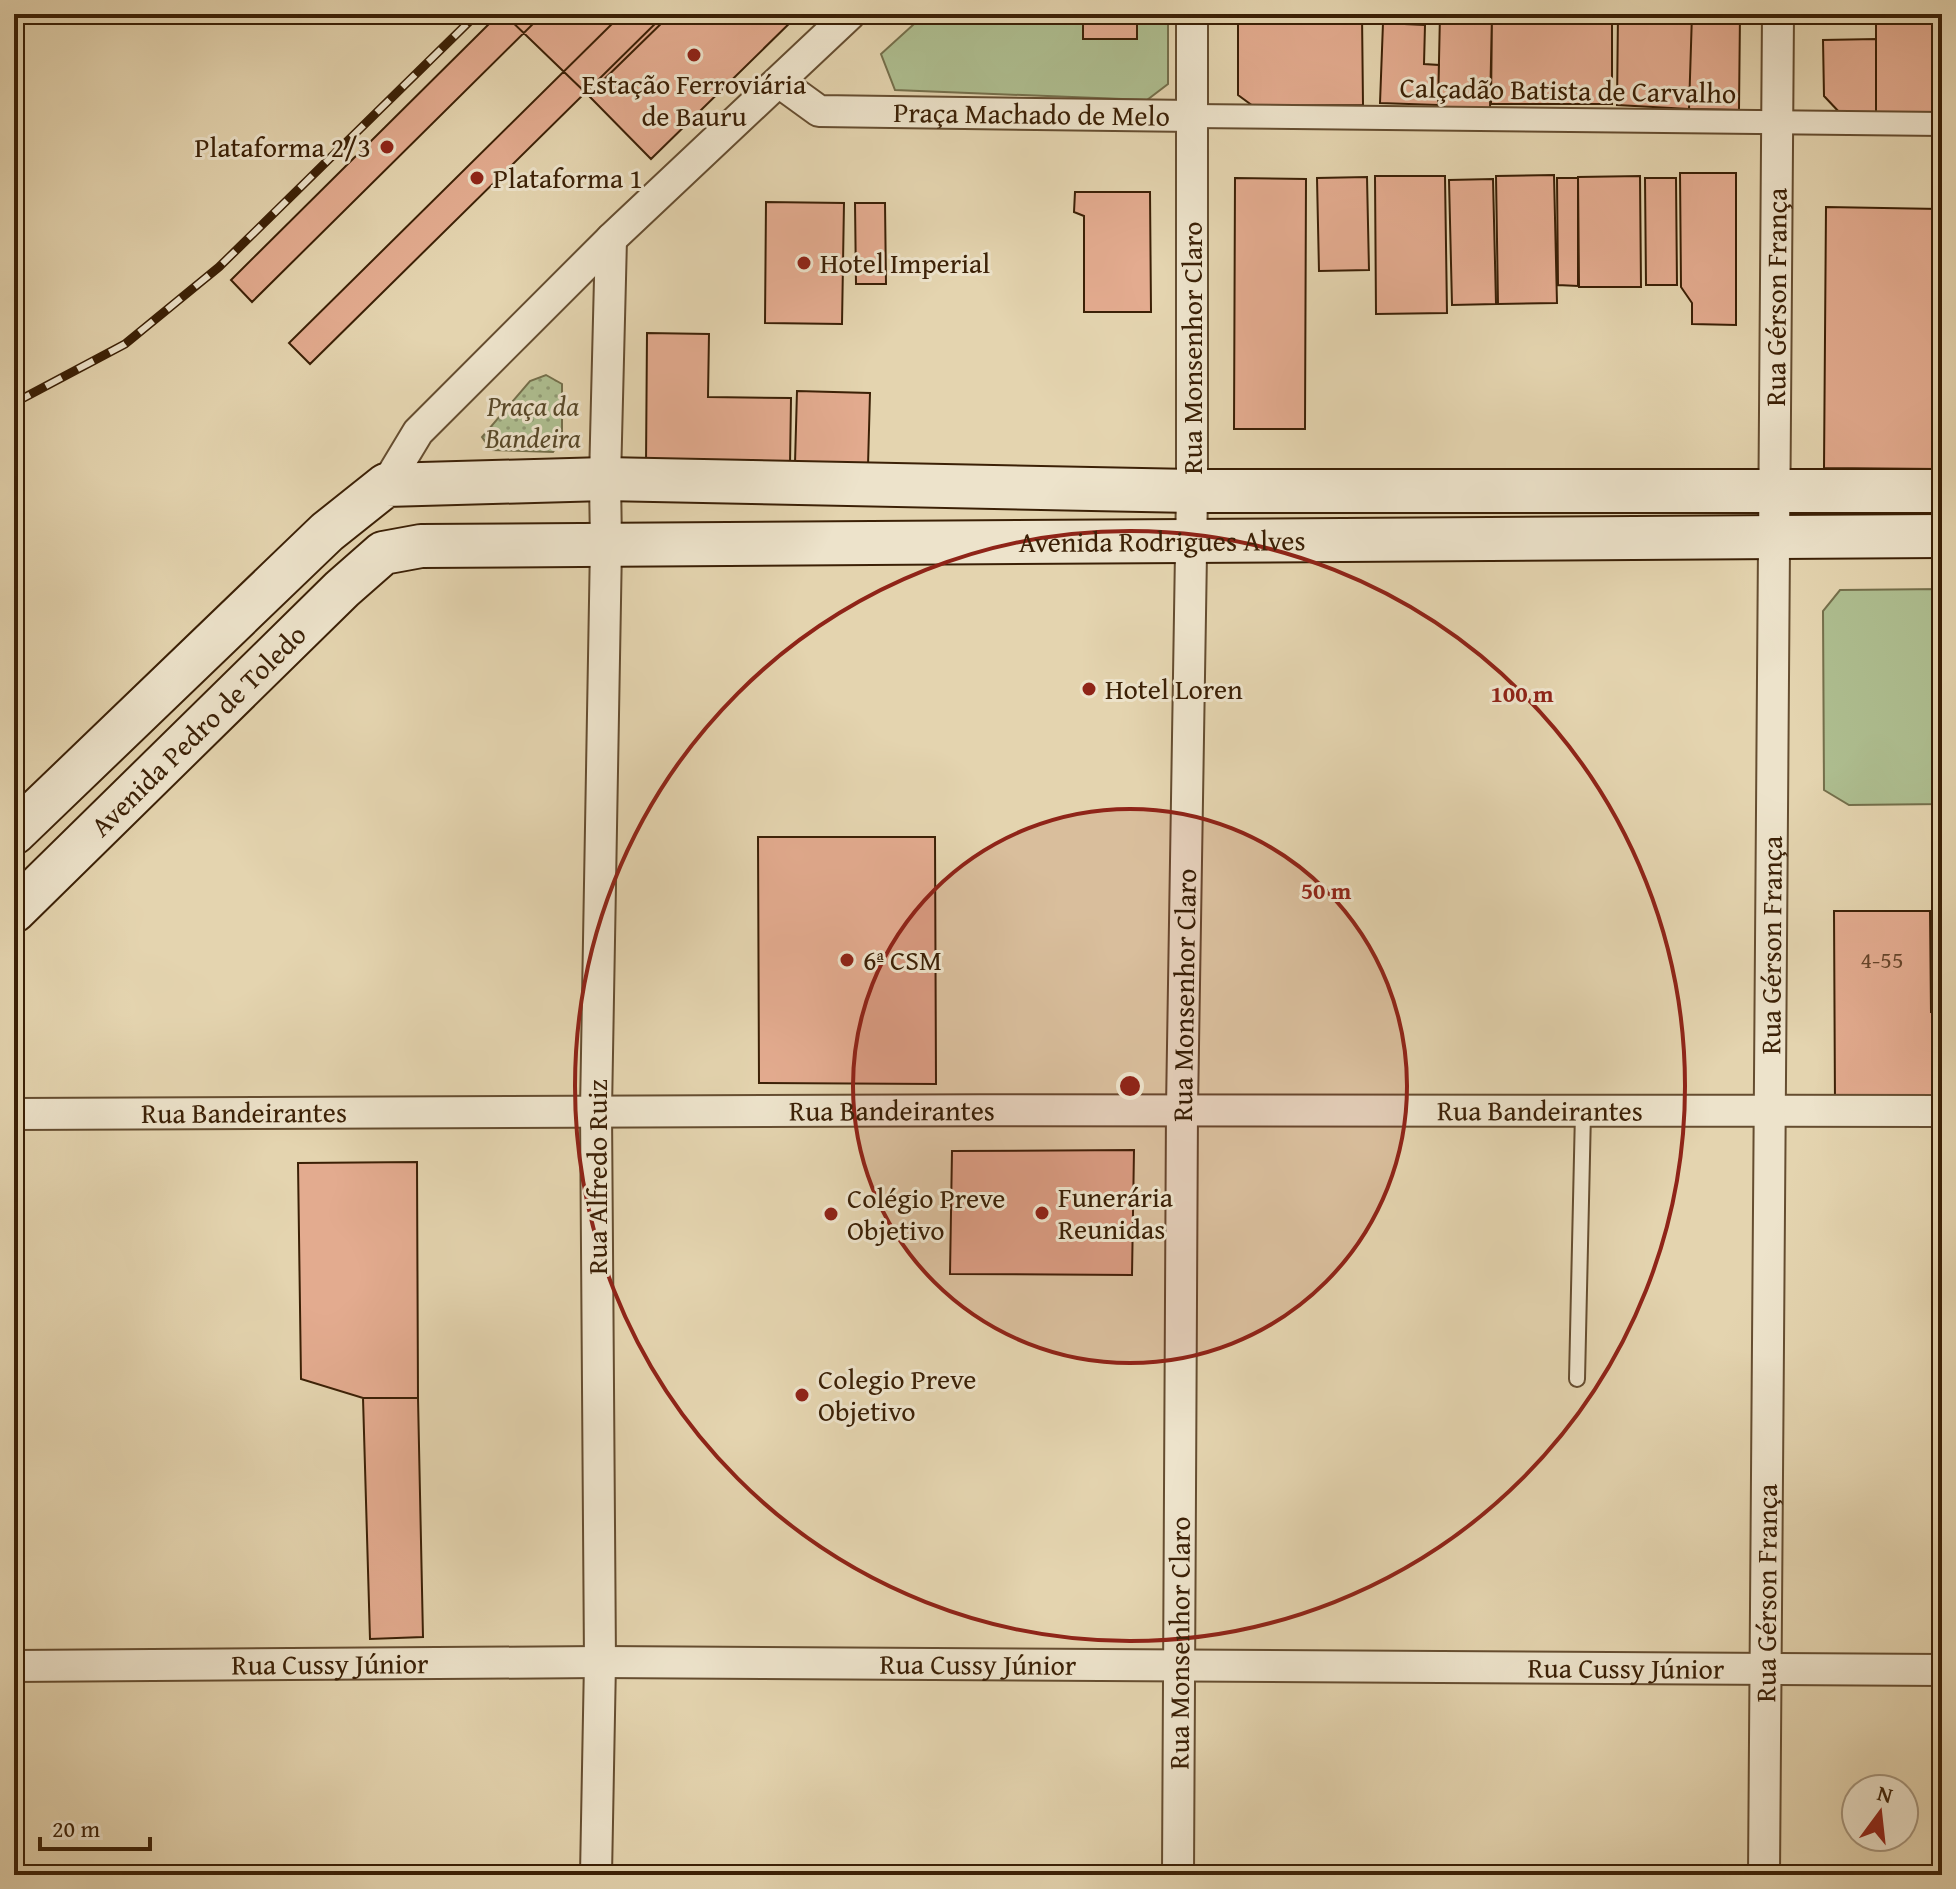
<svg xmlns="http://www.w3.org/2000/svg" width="1956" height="1889" viewBox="0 0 1956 1889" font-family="'Gentium Book Plus',serif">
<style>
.grass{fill:url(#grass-dots);stroke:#746f4b;stroke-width:2}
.park{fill:#aebe90;stroke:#746f4b;stroke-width:2}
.building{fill:#e3ab8f;stroke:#3b2006;stroke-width:2}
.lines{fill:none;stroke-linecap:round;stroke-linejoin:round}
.service-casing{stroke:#654d30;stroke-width:18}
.pedestrian-casing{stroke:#654d30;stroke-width:26}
.minor-casing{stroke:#654d30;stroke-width:34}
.secondary-casing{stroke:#3b2006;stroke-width:46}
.service{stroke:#ede3cb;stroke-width:14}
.pedestrian{stroke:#ede3cb;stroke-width:22}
.minor{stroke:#ede3cb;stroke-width:30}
.secondary{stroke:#ede3cb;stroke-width:42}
.rail-casing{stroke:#3b2006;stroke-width:9}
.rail{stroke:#ede3cb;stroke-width:6;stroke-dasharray:18;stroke-linecap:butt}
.ring{fill:none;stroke:#8f2418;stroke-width:4}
.poi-dot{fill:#8f2418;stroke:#ede3cb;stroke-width:3}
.labels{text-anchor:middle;stroke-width:6;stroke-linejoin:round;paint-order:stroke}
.number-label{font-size:24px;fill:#654328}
.poi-label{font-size:28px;fill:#3b2006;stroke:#ede3cb;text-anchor:start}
.street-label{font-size:28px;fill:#3b2006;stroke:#ede3cb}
.park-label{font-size:28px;font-style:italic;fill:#584828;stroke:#ede3cb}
.centre{fill:#8f2418;stroke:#ede3cb;stroke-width:4}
.ring-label{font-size:24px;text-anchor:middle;font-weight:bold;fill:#8f2418;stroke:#ede3cb;stroke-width:6;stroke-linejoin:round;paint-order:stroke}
</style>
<defs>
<pattern id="grass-dots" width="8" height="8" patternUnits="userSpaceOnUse" patternTransform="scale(2)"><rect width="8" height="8" fill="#aebe90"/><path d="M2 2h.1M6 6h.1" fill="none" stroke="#8f9a74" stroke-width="1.8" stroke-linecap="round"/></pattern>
</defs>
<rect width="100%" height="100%" fill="#e4d4af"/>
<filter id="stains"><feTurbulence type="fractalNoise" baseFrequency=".0025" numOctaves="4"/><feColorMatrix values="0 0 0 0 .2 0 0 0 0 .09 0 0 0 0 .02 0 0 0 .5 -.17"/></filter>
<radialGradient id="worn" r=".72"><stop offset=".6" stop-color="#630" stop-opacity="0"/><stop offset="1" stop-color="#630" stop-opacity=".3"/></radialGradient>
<path class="grass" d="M546,375L562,384V439L553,452L491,450L482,437L530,381Z"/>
<path class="park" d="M925,14H1168V84L1147,100L895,90L881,54Z
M1942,589V804L1849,805L1824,790L1823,611L1840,590Z"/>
<path class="building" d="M499,14H543L252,302L231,280Z
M504,14H671L588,95Z
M622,14H665L310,364L289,343Z
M671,14H799L651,159L588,95Z
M1083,14H1137V39H1083Z
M1238,14H1362L1363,105L1253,106L1238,95Z
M1440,14H1492L1490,108L1438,107Z
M1492,14H1612V104H1491Z
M1618,14H1692L1689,109L1617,105Z
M1692,14H1740L1739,110L1689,109Z
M1876,14H1936L1935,120L1876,119Z
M1940,14H1942V118L1939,117Z
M1383,23L1425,25L1424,64L1439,65L1438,105L1380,103Z
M1876,39V119L1841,114L1824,96L1823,40Z
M1680,173H1736V325L1692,324V303L1681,287Z
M1554,175L1557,303L1498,304L1496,176Z
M1375,176H1445L1447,313L1376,314Z
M1640,176L1641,287H1579L1578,177Z
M1367,177L1369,270L1319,271L1317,178Z
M1235,178L1306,179L1305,429H1234Z
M1557,178H1578V286L1558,285Z
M1645,178H1676L1677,285H1646Z
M1493,179L1496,304L1452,305L1449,180Z
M1075,192H1150L1151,312H1084V216L1074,212Z
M766,202L844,203L842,324L765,323Z
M855,203H885L886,284H856Z
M1826,207L1940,209L1938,469L1824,468Z
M647,333L709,334L708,397L791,398L790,465L646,463Z
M797,391L870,393L868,466L795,463Z
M758,837H935L936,1084L759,1083Z
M1834,911H1930L1931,1012H1942V1105H1835Z
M1134,1150L1132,1275L950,1274L952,1151Z
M417,1162L418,1398H363L301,1379L298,1163Z
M363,1398H418L423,1637L370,1639Z"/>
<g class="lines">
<g class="service-casing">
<path id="service" d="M1577,1379L1583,1112"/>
</g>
<g class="pedestrian-casing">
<path id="pedestrian" d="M1193,116L1942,124"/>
</g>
<g class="minor-casing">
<g id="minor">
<path id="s1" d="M779,82L819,111L1193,116"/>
<path d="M386,485L418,432L611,239L850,14"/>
<path id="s2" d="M14,1114C657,1109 1299,1110 1942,1111"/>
<path id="s3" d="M14,1666L600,1662L1942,1670"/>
<path d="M596,1875L600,1662L596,1110L606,545L605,479L611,239"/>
<path id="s4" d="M1178,1875L1182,1108L1192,491V14"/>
<path id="s5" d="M1764,1875L1778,14"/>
</g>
</g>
<g class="secondary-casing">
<g id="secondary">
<path d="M14,833L327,532L386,485L605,479L1192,491H1942"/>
<path id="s6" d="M14,911L342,589L383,553L421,546L1942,536"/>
</g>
</g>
<use href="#service" class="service"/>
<use href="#pedestrian" class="pedestrian"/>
<use href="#minor" class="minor"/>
<use href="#secondary" class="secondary"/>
<g class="rail-casing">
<path id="rail" d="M14,403L125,344L219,267L477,14"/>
</g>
<use href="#rail" class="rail"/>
</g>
<circle cx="1130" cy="1086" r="277" fill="#8f2418" fill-opacity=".12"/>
<g class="ring">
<circle cx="1130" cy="1086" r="277"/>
<circle cx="1130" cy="1086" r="555"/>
</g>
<g class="poi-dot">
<circle cx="694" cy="55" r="8"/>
<circle cx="387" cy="147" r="8"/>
<circle cx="477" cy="178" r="8"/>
<circle cx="804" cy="263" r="8"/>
<circle cx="1089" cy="689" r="8"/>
<circle cx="847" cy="960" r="8"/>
<circle cx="1042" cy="1213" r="8"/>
<circle cx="831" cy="1214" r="8"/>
<circle cx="802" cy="1395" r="8"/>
</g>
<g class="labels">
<g class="number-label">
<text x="1882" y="968">4-55</text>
</g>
<g class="poi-label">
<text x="694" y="94" text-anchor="middle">Estação Ferroviária<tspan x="694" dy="32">de Bauru</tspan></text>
<text x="371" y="157" text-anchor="end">Plataforma 2/3</text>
<text x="493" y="188">Plataforma 1</text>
<text x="820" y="273">Hotel Imperial</text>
<text x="1105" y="699">Hotel Loren</text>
<text x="863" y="970">6ª CSM</text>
<text x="1058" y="1207">Funerária<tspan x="1058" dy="32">Reunidas</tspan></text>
<text x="847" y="1208">Colégio Preve<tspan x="847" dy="32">Objetivo</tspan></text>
<text x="818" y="1389">Colegio Preve<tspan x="818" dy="32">Objetivo</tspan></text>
</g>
<g class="street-label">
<text transform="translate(1568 90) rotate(1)" y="10">Calçadão Batista de Carvalho</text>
<text dy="10" stroke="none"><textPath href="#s1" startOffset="262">Praça Machado de Melo</textPath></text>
<text dy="10" stroke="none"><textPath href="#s5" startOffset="1578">Rua Gérson França</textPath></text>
<text transform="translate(1192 348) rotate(-90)" y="10">Rua Monsenhor Claro</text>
<text dy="10" stroke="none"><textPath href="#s6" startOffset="1294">Avenida Rodrigues Alves</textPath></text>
<text dy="10" stroke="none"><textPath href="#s6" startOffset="258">Avenida Pedro de Toledo</textPath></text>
<text dy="10" stroke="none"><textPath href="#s5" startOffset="930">Rua Gérson França</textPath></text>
<text dy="10" stroke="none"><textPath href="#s4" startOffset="880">Rua Monsenhor Claro</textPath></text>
<text dy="10" stroke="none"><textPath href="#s2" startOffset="878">Rua Bandeirantes</textPath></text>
<text dy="10" stroke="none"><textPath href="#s2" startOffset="1526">Rua Bandeirantes</textPath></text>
<text dy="10" stroke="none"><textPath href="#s2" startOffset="230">Rua Bandeirantes</textPath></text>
<text transform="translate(597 1177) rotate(-90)" y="10">Rua Alfredo Ruiz</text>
<text dy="10" stroke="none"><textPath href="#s5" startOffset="282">Rua Gérson França</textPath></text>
<text dy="10" stroke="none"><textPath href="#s4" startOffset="232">Rua Monsenhor Claro</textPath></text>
<text dy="10" stroke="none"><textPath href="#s3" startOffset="316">Rua Cussy Júnior</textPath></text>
<text dy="10" stroke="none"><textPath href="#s3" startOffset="964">Rua Cussy Júnior</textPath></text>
<text dy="10" stroke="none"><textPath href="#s3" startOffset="1612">Rua Cussy Júnior</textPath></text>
</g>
<g class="park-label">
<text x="533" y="416">Praça da<tspan x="533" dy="32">Bandeira</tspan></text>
</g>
</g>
<circle cx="1130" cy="1086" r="12" class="centre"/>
<g class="ring-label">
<text x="1522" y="702">100 m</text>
<text x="1326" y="899">50 m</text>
</g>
<rect width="1956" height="1889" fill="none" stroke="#e4d4af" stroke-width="48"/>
<rect x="16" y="16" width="1924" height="1857" fill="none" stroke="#3b2006" stroke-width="4"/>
<rect x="24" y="24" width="1908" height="1841" fill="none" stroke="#3b2006" stroke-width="2"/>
<g transform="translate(1880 1813) rotate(15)"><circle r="38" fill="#ede3cb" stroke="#a6957c" stroke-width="2"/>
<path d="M0-6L14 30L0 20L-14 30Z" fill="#8f2418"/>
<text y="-12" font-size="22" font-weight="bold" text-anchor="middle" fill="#3b2006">N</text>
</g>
<path d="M40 1837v12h110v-12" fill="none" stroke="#3b2006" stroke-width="4"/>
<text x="52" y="1837" font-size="24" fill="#3b2006" stroke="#ede3cb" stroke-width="6" paint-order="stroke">20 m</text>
<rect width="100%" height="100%" filter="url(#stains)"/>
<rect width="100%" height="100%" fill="url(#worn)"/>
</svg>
